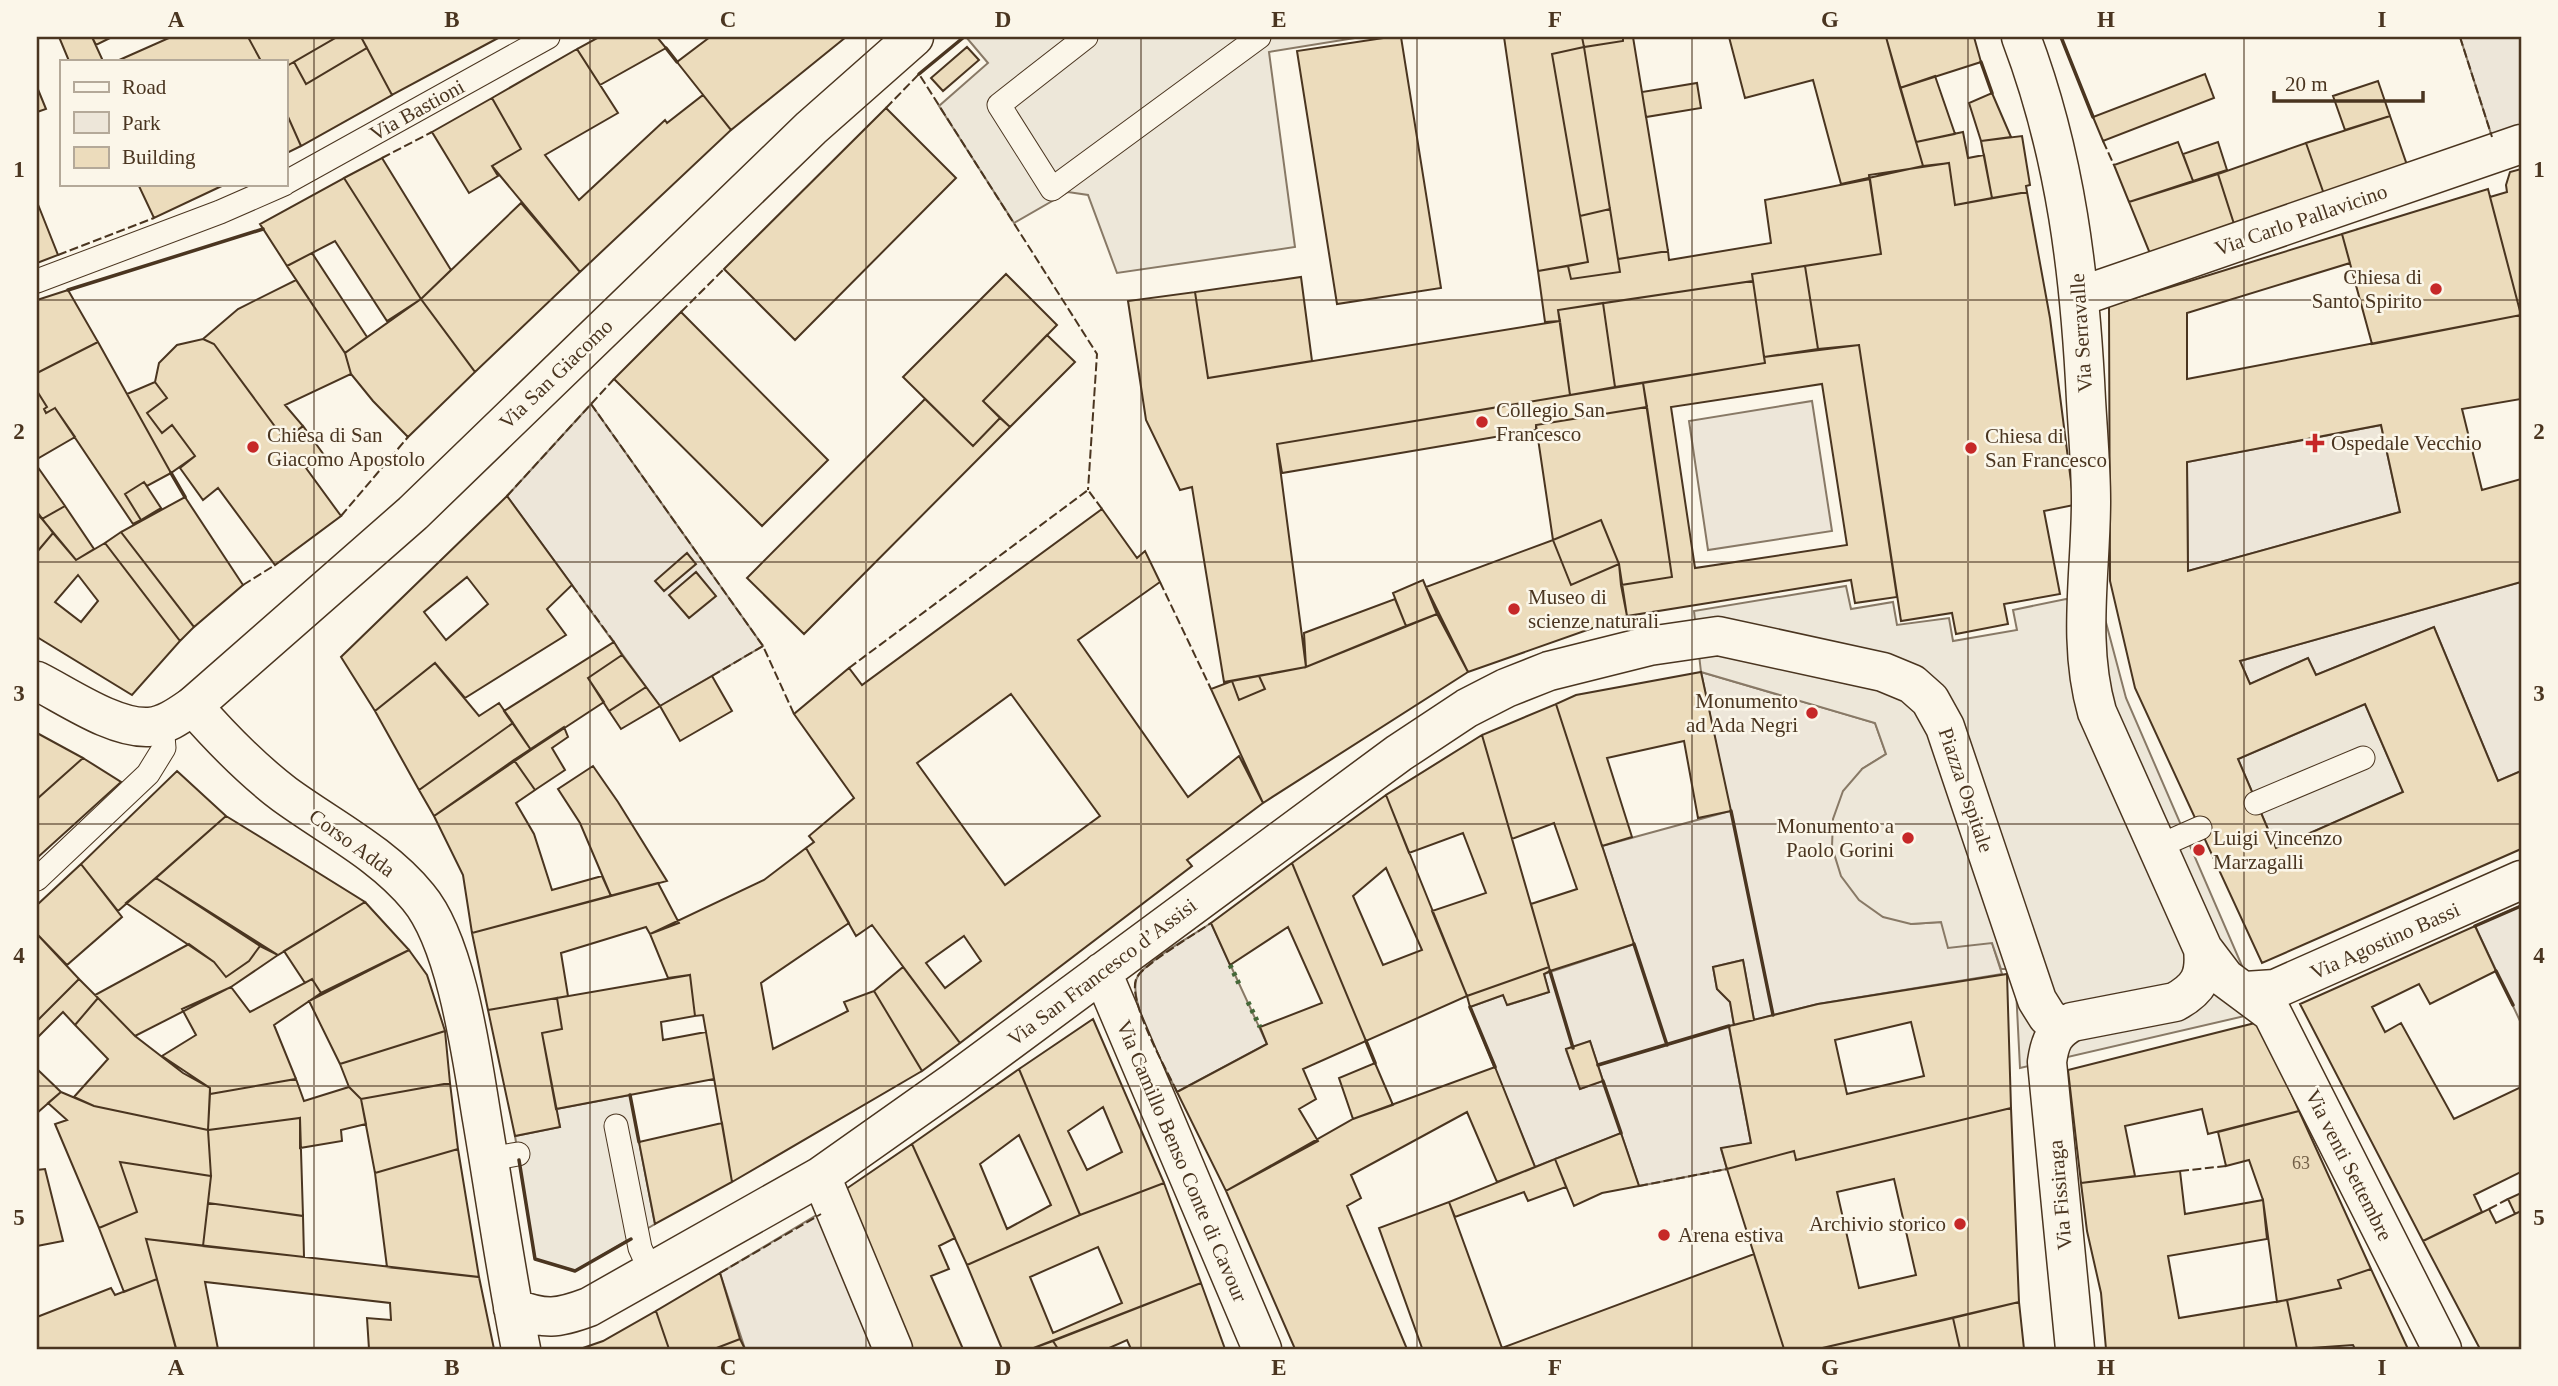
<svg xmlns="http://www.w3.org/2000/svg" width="2558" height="1386" viewBox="0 0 2558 1386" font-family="'Times New Roman',serif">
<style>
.green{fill:#ede6d9;stroke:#887966;stroke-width:2;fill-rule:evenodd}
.parking{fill:#ede7d9;stroke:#887966;stroke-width:2}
.building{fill:#ecdcbc;stroke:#4a3520;stroke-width:2;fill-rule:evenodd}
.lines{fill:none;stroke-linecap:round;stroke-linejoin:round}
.lane-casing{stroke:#4a3520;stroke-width:25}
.street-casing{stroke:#4a3520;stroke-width:41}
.secondary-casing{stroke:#4a3520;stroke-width:41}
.lane{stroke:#fbf6e9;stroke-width:23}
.street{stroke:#fbf6e9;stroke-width:38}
.secondary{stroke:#fbf6e9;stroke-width:38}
.hedge{stroke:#436837;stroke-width:5;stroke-dasharray:3.5 5;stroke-linecap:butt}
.fence{stroke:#4a3520;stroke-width:2;stroke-dasharray:9 3.5;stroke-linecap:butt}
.wall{stroke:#4a3520;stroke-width:3.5}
.grid{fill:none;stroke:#4a3520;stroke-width:2;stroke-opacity:0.55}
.poi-dot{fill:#c62828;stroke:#fbf6e9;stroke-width:2.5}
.labels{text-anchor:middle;stroke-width:5;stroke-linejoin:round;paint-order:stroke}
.number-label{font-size:18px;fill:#725f47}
.street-label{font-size:21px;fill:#4a3520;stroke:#fbf6e9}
.poi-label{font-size:21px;fill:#4a3520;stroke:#fbf6e9;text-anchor:start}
.neatline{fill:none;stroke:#4a3520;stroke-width:2.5}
.grid-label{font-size:23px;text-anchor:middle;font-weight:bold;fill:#4a3520}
</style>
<rect width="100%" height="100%" fill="#fbf6e9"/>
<path class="green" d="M2460,37H2521V126L2492,137Z
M1812,401L1832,531L1708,550L1689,421Z
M591,404L763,646L660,706L507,496Z
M2381,425L2400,512L2188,571L2187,462Z
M2521,582V771L2498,781L2434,627L2316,675L2308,658L2250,684L2240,661Z
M1701,672L1875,723L1886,754L1862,769L1911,924L1941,922L1992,943L2002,974L1818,1004L1754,1020L1743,960L1713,967L1717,989L1730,1002L1734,1025L1729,1027L1751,1143L1721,1149L1727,1169L1639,1186L1621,1133L1535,1167L1470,1007L1503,995L1508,1005L1549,992L1544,974L1634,944L1602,846L1730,811ZM1590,1041L1603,1081L1580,1089L1566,1050Z
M2520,906L2521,908V1023L2475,926Z
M1211,923L1267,1044L1177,1092C1166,1069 1121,993 1140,973C1159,953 1189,938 1211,923Z
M820,1213L872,1349H745L720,1273Z"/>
<path class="parking" d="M966,37H1361L1269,52L1295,247L1117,273L1088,195L1068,192L1014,223L939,106L988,63Z
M1846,586L1851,609L1893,602L1897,625L1949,618L1953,641L2017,630L2013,610L2066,599L2100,600L2126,698L2262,1012L2020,1068L2015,969H2001L1992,943L1948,948L1941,922L1911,924L1883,917L1859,900L1841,876L1832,847L1833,819L1843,791L1862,769L1886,754L1875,723L1701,672L1694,611Z
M2365,704L2403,792L2276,848L2238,759Z
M630,1095L655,1224L575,1271L535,1259L515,1136L560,1127L556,1109Z"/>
<path class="building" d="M59,37H92L103,61H69Z
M92,37H112L96,45Z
M171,37H248L261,61H117Z
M248,37H337L285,67V61H261Z
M337,37H361L367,48L306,84L294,62Z
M361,37H500L392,95Z
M599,37H657L666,48L600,85L577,49Z
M710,37H846L731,130L677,62Z
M1390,37H1401L1441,288L1337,304L1297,51Z
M1504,37H1582L1584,47L1552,54L1588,262L1538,271Z
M1582,37H1623V41L1584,47Z
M1623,37H1633L1668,251L1618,259L1584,47L1623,41Z
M1729,37H1886L1923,166L1841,184L1813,80L1745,98Z
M1886,37H1974L1981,62L1900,88Z
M967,47L979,60L943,91L931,78Z
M1584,47L1610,209L1580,216L1552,54Z
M367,48L392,95L301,146L285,110V67L294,62L306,84Z
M577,49L618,113L545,155L579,200L665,120L667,123L703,95L731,130L580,272L492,166L521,149L492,98Z
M2205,74L2214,98L2103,141L2093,117Z
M1935,76L1955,134L1916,142L1900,88Z
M2378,81L2390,116L2345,130L2333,96Z
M1697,83L1701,108L1646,117L1642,92Z
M37,87L46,109L37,112Z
M1992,93L2011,137L1981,141L1969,103Z
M492,98L521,149L492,166L498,176L469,193L432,132Z
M886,108L956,178L795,340L724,269Z
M285,110L301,146L285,154Z
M2390,116L2408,168L2325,197L2306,143Z
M1963,132L1968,158L1984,155L1992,198L1955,205L1949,163L1923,166L1916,142Z
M2022,136L2030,185L2026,186L2027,192L1992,198L1981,141Z
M2178,142L2193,181L2129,202L2114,165Z
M2218,142L2227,170L2193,181L2183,154Z
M2306,143L2325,197L2235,227L2218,174Z
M382,158L451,270L421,299L344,178Z
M1949,163L1955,205L2027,192L2050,318L2074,505L2044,511L2060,594L2004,604L2008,624L1956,634L1952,613L1901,621L1859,345L1818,349L1805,266L1881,254L1869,175Z
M2521,169V399L2462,409L2482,490L2521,479V582L2240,661L2250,684L2308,658L2316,675L2434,627L2498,781L2521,771V849L2262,963L2135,688L2110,581L2109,306L2342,234L2350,263L2187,313V379L2521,315L2490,197L2507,192L2506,185L2510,172ZM2381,425L2400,512L2188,571L2187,462ZM2365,704L2403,792L2276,848L2238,759Z
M2218,174L2235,227L2151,256L2129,202Z
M344,178L421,299L387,321L335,241L287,266L260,224Z
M1870,179L1881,254L1752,274L1753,281L1558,310L1560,321L1545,322L1538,271L1568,266L1571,279L1620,272L1618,259L1668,251L1669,260L1771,243L1765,200Z
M138,184H226L154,218Z
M2488,189L2521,315L2372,344L2342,234Z
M37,202L58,255L37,263Z
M521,203L580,272L475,372L421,299Z
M1610,209L1620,272L1571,279L1568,266L1588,262L1580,216Z
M312,253L367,337L345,353L287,266Z
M1805,266L1818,349L1764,357L1752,274Z
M1006,274L1057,325L983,401L1000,418L973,446L903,377Z
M1301,277L1312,361L1208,378L1195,292Z
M296,280L345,353L351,374L285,405L303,426L285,440L214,344L203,339L238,309Z
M1753,281L1765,363L1615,387L1603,303Z
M68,290L98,342L37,373V300Z
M1195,292L1208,378L1560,321L1570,395L1277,444L1306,667L1224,682L1192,487L1180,490L1146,420L1128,301Z
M421,299L475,372L408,437L373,401L351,374L345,353Z
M1603,303L1615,387L1570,395L1558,310Z
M681,312L828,460L762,526L614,379Z
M1047,335L1075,362L1010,427L983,401Z
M203,339L214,344L285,440L303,426L324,455L306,468L341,516L275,565L218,488L203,500L180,468L195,456L172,425L162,433L147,413L167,398L155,382L159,363L177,345Z
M98,342L171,473L147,486L144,482L125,494L141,520L133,524L55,408L46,413L44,409L47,407L37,391V373Z
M1859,345L1897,597L1855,603L1851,580L1627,616L1621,585L1672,577L1643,383L1765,363L1764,357ZM1822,384L1847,545L1695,568L1671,407Z
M155,382L167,398L147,413L162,433L172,425L195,456L171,473L127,394Z
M1643,383L1647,407L1536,425V430L1282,473L1277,444Z
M37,391L47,407L44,409L46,413L55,408L75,437L37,459Z
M925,399L973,446L1000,418L1010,427L804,634L747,578Z
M1647,407L1672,577L1621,585L1619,564L1601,520L1553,540L1536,425Z
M37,466L65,506L42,519L37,514Z
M144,482L161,508L141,520L125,494Z
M507,496L572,585L547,609L566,635L465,698L435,663L375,711L341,657ZM467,577L488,604L446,640L424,612Z
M185,497L243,585L194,627L121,532Z
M65,506L94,549L76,560L42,519Z
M1102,509L1137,558L1145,551L1160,582L1078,640L1188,797L1239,756L1263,803L1187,860L1192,866L960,1043L872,925L856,936L806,848L814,842L809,836L854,798L794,714L849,668L862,685ZM1011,694L1100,816L1005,885L917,763ZM964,936L981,961L945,988L926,963Z
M38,513L53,533L37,552V514Z
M1601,520L1619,564L1571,585L1553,540Z
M121,532L194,627L180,641L105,543Z
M53,533L76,560L105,543L180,641L132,695L37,637V552ZM78,575L98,601L81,622L55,602Z
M1553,540L1571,585L1619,564L1627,616L1468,672L1426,587Z
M687,553L696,564L664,591L655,581Z
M696,572L716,596L689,618L669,595Z
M1423,580L1437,614L1406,626L1393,593Z
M1395,599L1406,626L1306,667L1304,633Z
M1437,614L1468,672L1263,803L1211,689L1232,681L1239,700L1265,689L1259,676L1306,667Z
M614,642L622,655L588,678L604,702L531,750L504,711Z
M622,655L646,687L609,711L588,678Z
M435,663L479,716L499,703L513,723L419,790L375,711Z
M1701,672L1731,811L1698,818L1684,741L1607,758L1632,837L1602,846L1556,704L1576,695Z
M712,676L732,711L680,741L660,706Z
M1259,676L1265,689L1239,700L1232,681Z
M646,687L660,706L621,729L609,711Z
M1556,704L1634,944L1550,971L1531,904L1577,889L1554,823L1512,839L1482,735Z
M513,723L531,750L434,816L419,790Z
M564,727L568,737L552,748L565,770L535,790L514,760Z
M37,733L83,758L37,799Z
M1482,735L1549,967L1467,996L1432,911L1486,893L1463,833L1409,853L1386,795Z
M83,758L121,782L37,858V799Z
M514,760L535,790L516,803L534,834L552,890L602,876L611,896L472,933L463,875L434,816Z
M593,766L618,802L667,881L611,896L580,823L558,789Z
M177,771L226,816L118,911L81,864Z
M1386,795L1467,996L1366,1041L1292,863ZM1386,868L1422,950L1383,965L1353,896Z
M226,816L296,859L365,902L278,955L156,878Z
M806,848L849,923L761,983L773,1049L848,1011L844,1002L874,991L922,1071L732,1182L703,1015L695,1016L690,975L668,978L650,934L764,880Z
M1292,863L1366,1041L1303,1069L1316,1099L1299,1109L1318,1141L1226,1191L1177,1092L1267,1044L1260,1027L1322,1003L1288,927L1230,965L1211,923Z
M81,864L122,917L67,965L37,934V905Z
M156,878L260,946L249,961L226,977L214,962L126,903Z
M658,883L679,923L650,934L646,927L561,953L568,996L488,1010L472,933Z
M365,902L409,950L321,993L312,979L305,983L284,951Z
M2475,926L2496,971L2430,1004L2419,984L2372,1007L2385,1032L2401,1023L2454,1119L2521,1087V1172L2474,1195L2482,1212L2423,1241L2300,1004Z
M37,934L79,979L37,1021Z
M189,944L214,962L226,977L249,961L260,946L278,955L231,987L135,1036L95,995Z
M409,950L427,975L445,1031L340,1064L309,1001Z
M1743,960L1754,1020L1734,1025L1730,1002L1717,989L1713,967Z
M903,967L960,1043L922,1071L874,991Z
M1549,967L1550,971L1544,974L1549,992L1507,1005L1503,995L1470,1007L1467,996Z
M2007,974L2011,1108L1796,1160L1794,1151L1727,1169L1721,1148L1751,1143L1729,1026L1818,1004ZM1911,1022L1924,1076L1847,1094L1835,1040Z
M690,975L695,1016L661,1022L663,1040L706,1032L714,1079L556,1109L542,1033L562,1029L557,998Z
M79,979L98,998L75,1025L63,1012L37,1038V1021Z
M312,979L321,993L274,1025L296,1079L210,1094V1088L162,1056L196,1035L182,1009L231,987L250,1012Z
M98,998L135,1036L183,1073L210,1088L208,1130L94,1106L74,1097L108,1059L75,1025Z
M557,998L562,1029L542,1033L560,1127L515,1136L488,1010Z
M1093,1019L1164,1183L1080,1215L1019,1069ZM1103,1107L1122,1152L1087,1170L1068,1131Z
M2259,1022L2299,1111L2208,1134L2202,1109L2125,1126L2135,1176L2081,1183L2068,1070Z
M445,1031L450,1083L361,1099L349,1087L340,1064Z
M1590,1041L1603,1081L1580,1089L1566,1049Z
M1375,1063L1393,1105L1353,1119L1339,1078Z
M1495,1067L1535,1167L1497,1182L1467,1112L1351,1175L1361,1198L1347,1206L1407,1349H1295L1226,1191L1353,1119Z
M37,1069L61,1092L37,1113Z
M1019,1069L1080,1215L967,1265L912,1144ZM1019,1135L1051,1205L1007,1229L980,1164Z
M296,1079L304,1101L349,1087L361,1099L366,1124L341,1130L342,1141L300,1148V1118L208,1130L210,1094Z
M450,1083L458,1149L375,1173L361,1099Z
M61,1092L94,1106L208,1130L211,1176L120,1162L137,1212L99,1228L55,1124L67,1120L48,1103Z
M2011,1108L2019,1302L1818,1349H1784L1727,1169L1794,1151L1796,1160ZM1894,1179L1916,1275L1859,1288L1837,1192Z
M2299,1111L2371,1269L2338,1280L2341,1288L2277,1302L2263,1200L2249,1160L2226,1166L2218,1132Z
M300,1118L303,1216L208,1203L211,1176L208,1130Z
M722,1123L732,1182L655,1224L639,1142Z
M1621,1133L1639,1186L1602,1193L1574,1206L1555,1159Z
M912,1144L955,1238L939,1246L949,1269L931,1276L963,1349H912L846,1189Z
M458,1149L479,1277L387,1267L375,1173Z
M1555,1159L1566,1187L1528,1201L1524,1192L1455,1217L1449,1202Z
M120,1162L211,1176L203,1246L146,1239L157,1279L124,1292L99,1228L137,1212Z
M45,1169L63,1241L37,1246V1170Z
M2180,1171L2185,1214L2263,1200L2267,1239L2168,1256L2179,1318L2287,1300L2297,1349H2106L2101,1293L2087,1231L2081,1183Z
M1164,1183L1201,1283L1031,1349H1002L967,1265L1080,1215ZM1098,1247L1122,1303L1053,1333L1030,1277Z
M2521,1193V1211L2515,1214L2508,1199Z
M1449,1202L1502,1348L1754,1254L1784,1349H1417L1422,1348L1379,1228Z
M208,1203L303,1216L304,1257L203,1246Z
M2489,1209L2496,1223L2521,1211V1349H2480L2423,1241Z
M146,1239L479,1277L494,1349H369L367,1318L391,1320L390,1303L205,1282L218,1349H176Z
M2371,1269L2408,1349H2355L2353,1345L2297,1349L2287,1300L2341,1288L2338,1280Z
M720,1273L740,1339L714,1349H669L656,1311Z
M157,1279L176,1348L37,1349V1317L111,1288L115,1295Z
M1201,1283L1225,1349H1131L1127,1340L1107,1349H1058L1053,1341Z
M2019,1302L2024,1349H1960L1953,1318Z
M656,1311L669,1349H580L603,1341Z
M1953,1318L1960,1349H1818Z
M740,1339L745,1349H714Z
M1053,1341L1058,1349H1031Z"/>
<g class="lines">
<g class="lane-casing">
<path id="lane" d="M1086,37L999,105L1052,189L1259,37
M285,183L548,37
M37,281L220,212L284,184
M2256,803L2363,758
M2157,847L2200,828
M37,879L148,774L164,748L162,724
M616,1126L640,1248L651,1272
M489,1159L518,1154"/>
</g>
<g class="street-casing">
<path id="street" d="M2021,37C2066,156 2080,275 2086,400C2088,434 2091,468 2091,501C2091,572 2077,642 2097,712L2203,949L2225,978L2272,1013L2442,1349
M2081,296L2521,144
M193,706C221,738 250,768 284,794C329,827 382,853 418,897C457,943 472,1059 482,1119C495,1196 506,1273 521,1349
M1102,972L1262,1349
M2245,991L2275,989L2521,880
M821,1176L893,1349
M513,1308C546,1320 557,1319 589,1307L821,1176L954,1082L1399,753L1467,708L1506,688L1549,671L1649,646L1718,636L1883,672L1912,684L1930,700L1945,727L2037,1000L2047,1016L2060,1029
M2075,1349L2047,1062C2050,1041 2054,1032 2072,1022L2175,1002C2199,989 2206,976 2203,949"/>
</g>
<g class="secondary-casing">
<path id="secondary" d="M37,681C67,696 114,729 149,727C165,726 180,715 193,706L413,513L811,128L914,37"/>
</g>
<use href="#lane" class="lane"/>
<use href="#street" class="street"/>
<use href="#secondary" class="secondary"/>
<path class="hedge" d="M1230,965L1240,986
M1248,1002L1260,1027"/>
<path class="fence" d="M2460,37L2492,137
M886,108L919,74L1097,354L1088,490
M2103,141L2114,165
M382,158L432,132
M58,255L154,218
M681,312L724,269
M591,404L763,646L794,714
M507,496L614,379
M341,516L408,437
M1160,582L1211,689
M243,585L275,565
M572,585L614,642
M849,668L1088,490L1102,509
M712,676L763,646
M1177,1092C1167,1070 1125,998 1137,977C1146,963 1195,934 1211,923
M2180,1171L2226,1166
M1639,1186L1727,1169
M2489,1209L2508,1199
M720,1273L821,1214"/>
<path class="wall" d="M2061,37L2093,117
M666,48L677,62
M1981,62L1992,93
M919,74L964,37
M68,290L263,229
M171,473L185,497
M1731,811L1773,1015
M2475,926L2521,906
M1634,944L1667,1045
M1550,971L1573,1048
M2496,971L2513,1005
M1470,1007L1495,1067
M1366,1041L1375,1063
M1598,1065L1729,1026
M1603,1081L1621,1133
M630,1095L639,1142
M519,1160L535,1259L575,1271L631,1239"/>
</g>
<path class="grid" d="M314,37V1349M590,37V1349M866,37V1349M1141,37V1349M1417,37V1349M1692,37V1349M1968,37V1349M2244,37V1349M37,300H2521M37,562H2521M37,824H2521M37,1086H2521"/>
<g class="poi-dot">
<circle cx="2436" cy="289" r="7"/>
<circle cx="1482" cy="422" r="7"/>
<path d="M2311.5 432.5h7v7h7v7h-7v7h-7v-7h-7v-7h7z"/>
<circle cx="253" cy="447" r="7"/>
<circle cx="1971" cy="448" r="7"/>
<circle cx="1514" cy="609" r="7"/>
<circle cx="1812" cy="713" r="7"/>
<circle cx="1908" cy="838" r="7"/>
<circle cx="2199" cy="850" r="7"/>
<circle cx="1960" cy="1224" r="7"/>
<circle cx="1664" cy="1235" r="7"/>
</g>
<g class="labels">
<g class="number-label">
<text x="2301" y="1169">63</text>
</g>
<g class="street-label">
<text transform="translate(417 110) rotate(-29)" y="7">Via Bastioni</text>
<text transform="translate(2301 220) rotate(-19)" y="7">Via Carlo Pallavicino</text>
<text transform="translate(2081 333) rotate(-94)" y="7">Via Serravalle</text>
<text transform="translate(556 374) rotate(-44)" y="7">Via San Giacomo</text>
<text transform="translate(1966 790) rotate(71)" y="7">Piazza Ospitale</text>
<text transform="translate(352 843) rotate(36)" y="7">Corso Adda</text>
<text transform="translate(2385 941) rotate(-24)" y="7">Via Agostino Bassi</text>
<text transform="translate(1102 972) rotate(-37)" y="7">Via San Francesco d’Assisi</text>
<text transform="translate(1182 1161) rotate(67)" y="7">Via Camillo Benso Conte di Cavour</text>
<text transform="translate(2349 1165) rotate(63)" y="7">Via venti Settembre</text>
<text transform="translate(2060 1195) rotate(-95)" y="7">Via Fissiraga</text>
</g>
<g class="poi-label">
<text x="2422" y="284" text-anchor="end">Chiesa di<tspan x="2422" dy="24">Santo Spirito</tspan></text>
<text x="1496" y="417">Collegio San<tspan x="1496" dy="24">Francesco</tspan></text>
<text x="267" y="442">Chiesa di San<tspan x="267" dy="24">Giacomo Apostolo</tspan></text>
<text x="1985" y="443">Chiesa di<tspan x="1985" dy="24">San Francesco</tspan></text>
<text x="2331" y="450">Ospedale Vecchio</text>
<text x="1528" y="604">Museo di<tspan x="1528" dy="24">scienze naturali</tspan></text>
<text x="1798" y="708" text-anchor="end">Monumento<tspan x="1798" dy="24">ad Ada Negri</tspan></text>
<text x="1894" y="833" text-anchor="end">Monumento a<tspan x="1894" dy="24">Paolo Gorini</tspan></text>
<text x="2213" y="845">Luigi Vincenzo<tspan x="2213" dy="24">Marzagalli</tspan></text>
<text x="1946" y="1231" text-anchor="end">Archivio storico</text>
<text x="1678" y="1242">Arena estiva</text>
</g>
</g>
<rect width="2558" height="1386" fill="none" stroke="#fbf6e9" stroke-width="77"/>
<rect x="60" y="60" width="228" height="126" fill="#fbf6e9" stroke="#b4a999" stroke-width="2"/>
<rect x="74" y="82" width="35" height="10" fill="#fbf6e9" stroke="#b4a999" stroke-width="2"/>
<text x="122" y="94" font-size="21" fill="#4a3520">Road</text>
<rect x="74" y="112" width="35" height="21" fill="#ede6d9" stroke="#b4a999" stroke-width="2"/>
<text x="122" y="130" font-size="21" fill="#4a3520">Park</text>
<rect x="74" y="147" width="35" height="21" fill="#ecdcbc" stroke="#b4a999" stroke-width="2"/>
<text x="122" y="164" font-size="21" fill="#4a3520">Building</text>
<path d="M2274 91v10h149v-10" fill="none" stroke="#4a3520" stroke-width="3.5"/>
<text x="2285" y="91" font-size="21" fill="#4a3520" stroke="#fbf6e9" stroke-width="5" paint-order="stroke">20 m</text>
<rect x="38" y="38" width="2482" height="1310" class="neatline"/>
<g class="grid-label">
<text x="176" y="27">A</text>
<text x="452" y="27">B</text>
<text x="728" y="27">C</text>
<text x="1003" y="27">D</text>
<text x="1279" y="27">E</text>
<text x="1555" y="27">F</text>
<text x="1830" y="27">G</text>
<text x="2106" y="27">H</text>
<text x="2382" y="27">I</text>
<text x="19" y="177">1</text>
<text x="2539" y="177">1</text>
<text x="19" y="439">2</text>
<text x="2539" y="439">2</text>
<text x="19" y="701">3</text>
<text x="2539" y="701">3</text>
<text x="19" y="963">4</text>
<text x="2539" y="963">4</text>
<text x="19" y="1225">5</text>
<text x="2539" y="1225">5</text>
<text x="176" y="1375">A</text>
<text x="452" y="1375">B</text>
<text x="728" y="1375">C</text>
<text x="1003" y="1375">D</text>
<text x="1279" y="1375">E</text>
<text x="1555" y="1375">F</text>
<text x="1830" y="1375">G</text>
<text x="2106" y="1375">H</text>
<text x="2382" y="1375">I</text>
</g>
</svg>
